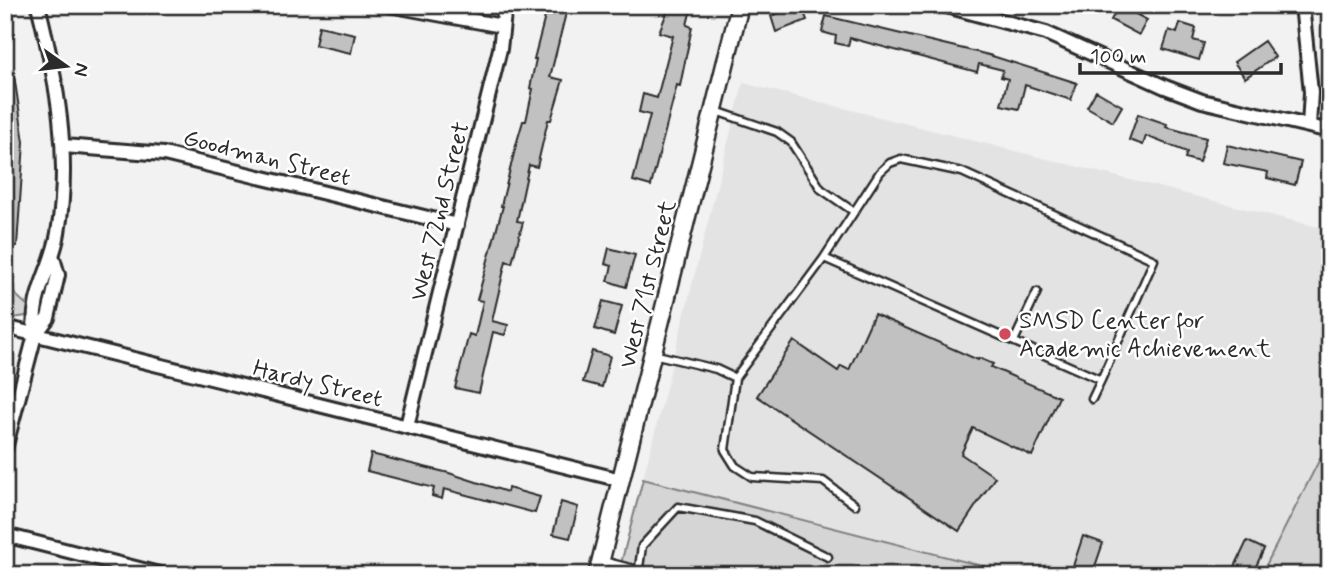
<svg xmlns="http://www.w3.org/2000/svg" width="1335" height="580" viewBox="0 0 1335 580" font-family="Mynerve,sans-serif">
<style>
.built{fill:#e3e3e3}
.green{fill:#d5d5d5;stroke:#808080;stroke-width:2}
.building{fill:#c1c1c1;stroke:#2b2b2b;stroke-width:2}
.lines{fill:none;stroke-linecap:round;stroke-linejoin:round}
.service-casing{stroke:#2b2b2b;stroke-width:11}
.minor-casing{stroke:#2b2b2b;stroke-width:18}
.tertiary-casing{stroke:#2b2b2b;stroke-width:21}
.service{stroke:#fff;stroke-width:6}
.minor{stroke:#fff;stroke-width:12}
.tertiary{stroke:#fff;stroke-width:16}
.poi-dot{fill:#d1495b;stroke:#fff;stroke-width:2.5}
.labels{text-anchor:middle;stroke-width:5;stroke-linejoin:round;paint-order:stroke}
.street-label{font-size:24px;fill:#2b2b2b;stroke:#fff}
.poi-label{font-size:24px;fill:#2b2b2b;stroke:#fff;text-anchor:start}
</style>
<rect width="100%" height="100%" fill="#f2f2f2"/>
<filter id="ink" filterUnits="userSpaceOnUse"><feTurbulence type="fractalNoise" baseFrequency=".0143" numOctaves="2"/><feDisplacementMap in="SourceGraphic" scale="14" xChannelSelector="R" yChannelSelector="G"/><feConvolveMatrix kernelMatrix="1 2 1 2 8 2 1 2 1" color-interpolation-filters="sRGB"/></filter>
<g filter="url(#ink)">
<path class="built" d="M743,83L1330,230V439L1261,575H1017L643,479Z"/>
<path class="green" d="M5,285L29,307L26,316L5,319Z
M1330,439V575H1261Z
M643,479L1017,575H618Z"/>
<path class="building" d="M548,5H568L550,77L563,80L551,120H548L537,167L529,165L517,221L523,222L512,263L506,261L492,321L508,325L505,335L493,332L479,393L455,388L469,334L475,336L483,301L477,300L503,206H501L516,145L523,121H526L533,89L530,88L536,59H534Z
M670,5H692L687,25L692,27L680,86L677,85L651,186L633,181L650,115L639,112L643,94L657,98L673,36L659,32Z
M801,5L807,20L776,32L771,16Z
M1119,5L1147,20L1139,35L1111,20Z
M826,16L989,55L1077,83L1071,100L1025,85L1019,109L1001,105L1008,79L1001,77L1003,70L979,64L977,72L850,38L848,46L835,43L836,36L822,32Z
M1180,23L1196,28L1193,40L1204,43L1199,60L1163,49L1169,30L1177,33Z
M319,26L355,34L351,53L315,45Z
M1264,41L1275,57L1245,78L1234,62Z
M5,55H11L24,142L17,246H5Z
M1096,91L1122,106L1113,122L1087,107Z
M1138,114L1167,124L1166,127L1206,138L1199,162L1185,158L1187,152L1146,136L1143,145L1129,140Z
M1227,145L1301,162L1295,185L1267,178L1268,172L1223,163Z
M609,248L635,255L626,287L608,281L612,266L605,264Z
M603,301L622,306L614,335L595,329Z
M874,314L978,360L979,358L993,364L991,367L1059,397L1032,456L973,428L961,454L995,477L959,531L757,396L794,341L838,371L841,366L849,370Z
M592,351L610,356L602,387L583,382Z
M371,454L449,473L507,492L508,488L540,497L535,513L444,489L442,499L432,496L434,488L367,471Z
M561,502L578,507L570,538L553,534Z
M1083,536L1103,543L1092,575L1072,569Z
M1247,541L1264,549L1252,575H1231Z"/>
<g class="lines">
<g class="service-casing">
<path id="service" d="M716,111L777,132L791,142L821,189L853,211
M901,159L962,172L1154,260L1101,380L824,258L880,172L890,163Z
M1014,341L1037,292
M653,354L716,369L735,378L824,258
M735,378L725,450L735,466L752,477L823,481L855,505
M1092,399L1101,380
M603,561L638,570
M638,575L642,546L678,507L755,521L828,557"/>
</g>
<g class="minor-casing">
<path id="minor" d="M389,5L502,26
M943,5L1046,33L1165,87L1202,101L1330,131
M1302,5L1311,92L1309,126
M64,146L164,154L457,225
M5,327L621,480
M35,335C30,294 52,270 58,233C71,155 57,81 38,5
M407,426L500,49L505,5
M5,449L35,335L48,318L58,275L53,258
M5,535L163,575"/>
</g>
<g class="tertiary-casing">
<path id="tertiary" d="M597,575L740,5"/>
</g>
<use href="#service" class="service"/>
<use href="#minor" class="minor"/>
<use href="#tertiary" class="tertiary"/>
</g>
</g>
<circle class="poi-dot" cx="1005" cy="334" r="7"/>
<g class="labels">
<g class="street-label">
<text transform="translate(267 157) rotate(14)" y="8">Goodman Street</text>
<text transform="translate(439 211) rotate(-76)" y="8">West 72nd Street</text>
<text transform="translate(647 284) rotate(-76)" y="8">West 71st Street</text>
<text transform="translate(318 383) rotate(14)" y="8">Hardy Street</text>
</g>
<g class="poi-label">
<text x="1019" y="328">SMSD Center for<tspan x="1019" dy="28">Academic Achievement</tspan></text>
</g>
</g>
<rect width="1335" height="580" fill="none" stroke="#fff" stroke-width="28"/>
<rect x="14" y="14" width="1307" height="552" fill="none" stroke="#2b2b2b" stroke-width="2.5" filter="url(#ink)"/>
<g transform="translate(66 66) rotate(104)" stroke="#ffffff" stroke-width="5" paint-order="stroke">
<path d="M0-5L12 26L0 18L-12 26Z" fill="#2b2b2b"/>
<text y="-10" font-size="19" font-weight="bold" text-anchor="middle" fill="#2b2b2b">N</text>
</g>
<path d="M1080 63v10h201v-10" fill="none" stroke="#2b2b2b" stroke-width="3.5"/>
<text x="1090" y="63" font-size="21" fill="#2b2b2b" stroke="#ffffff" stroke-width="5" paint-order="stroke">100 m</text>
</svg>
